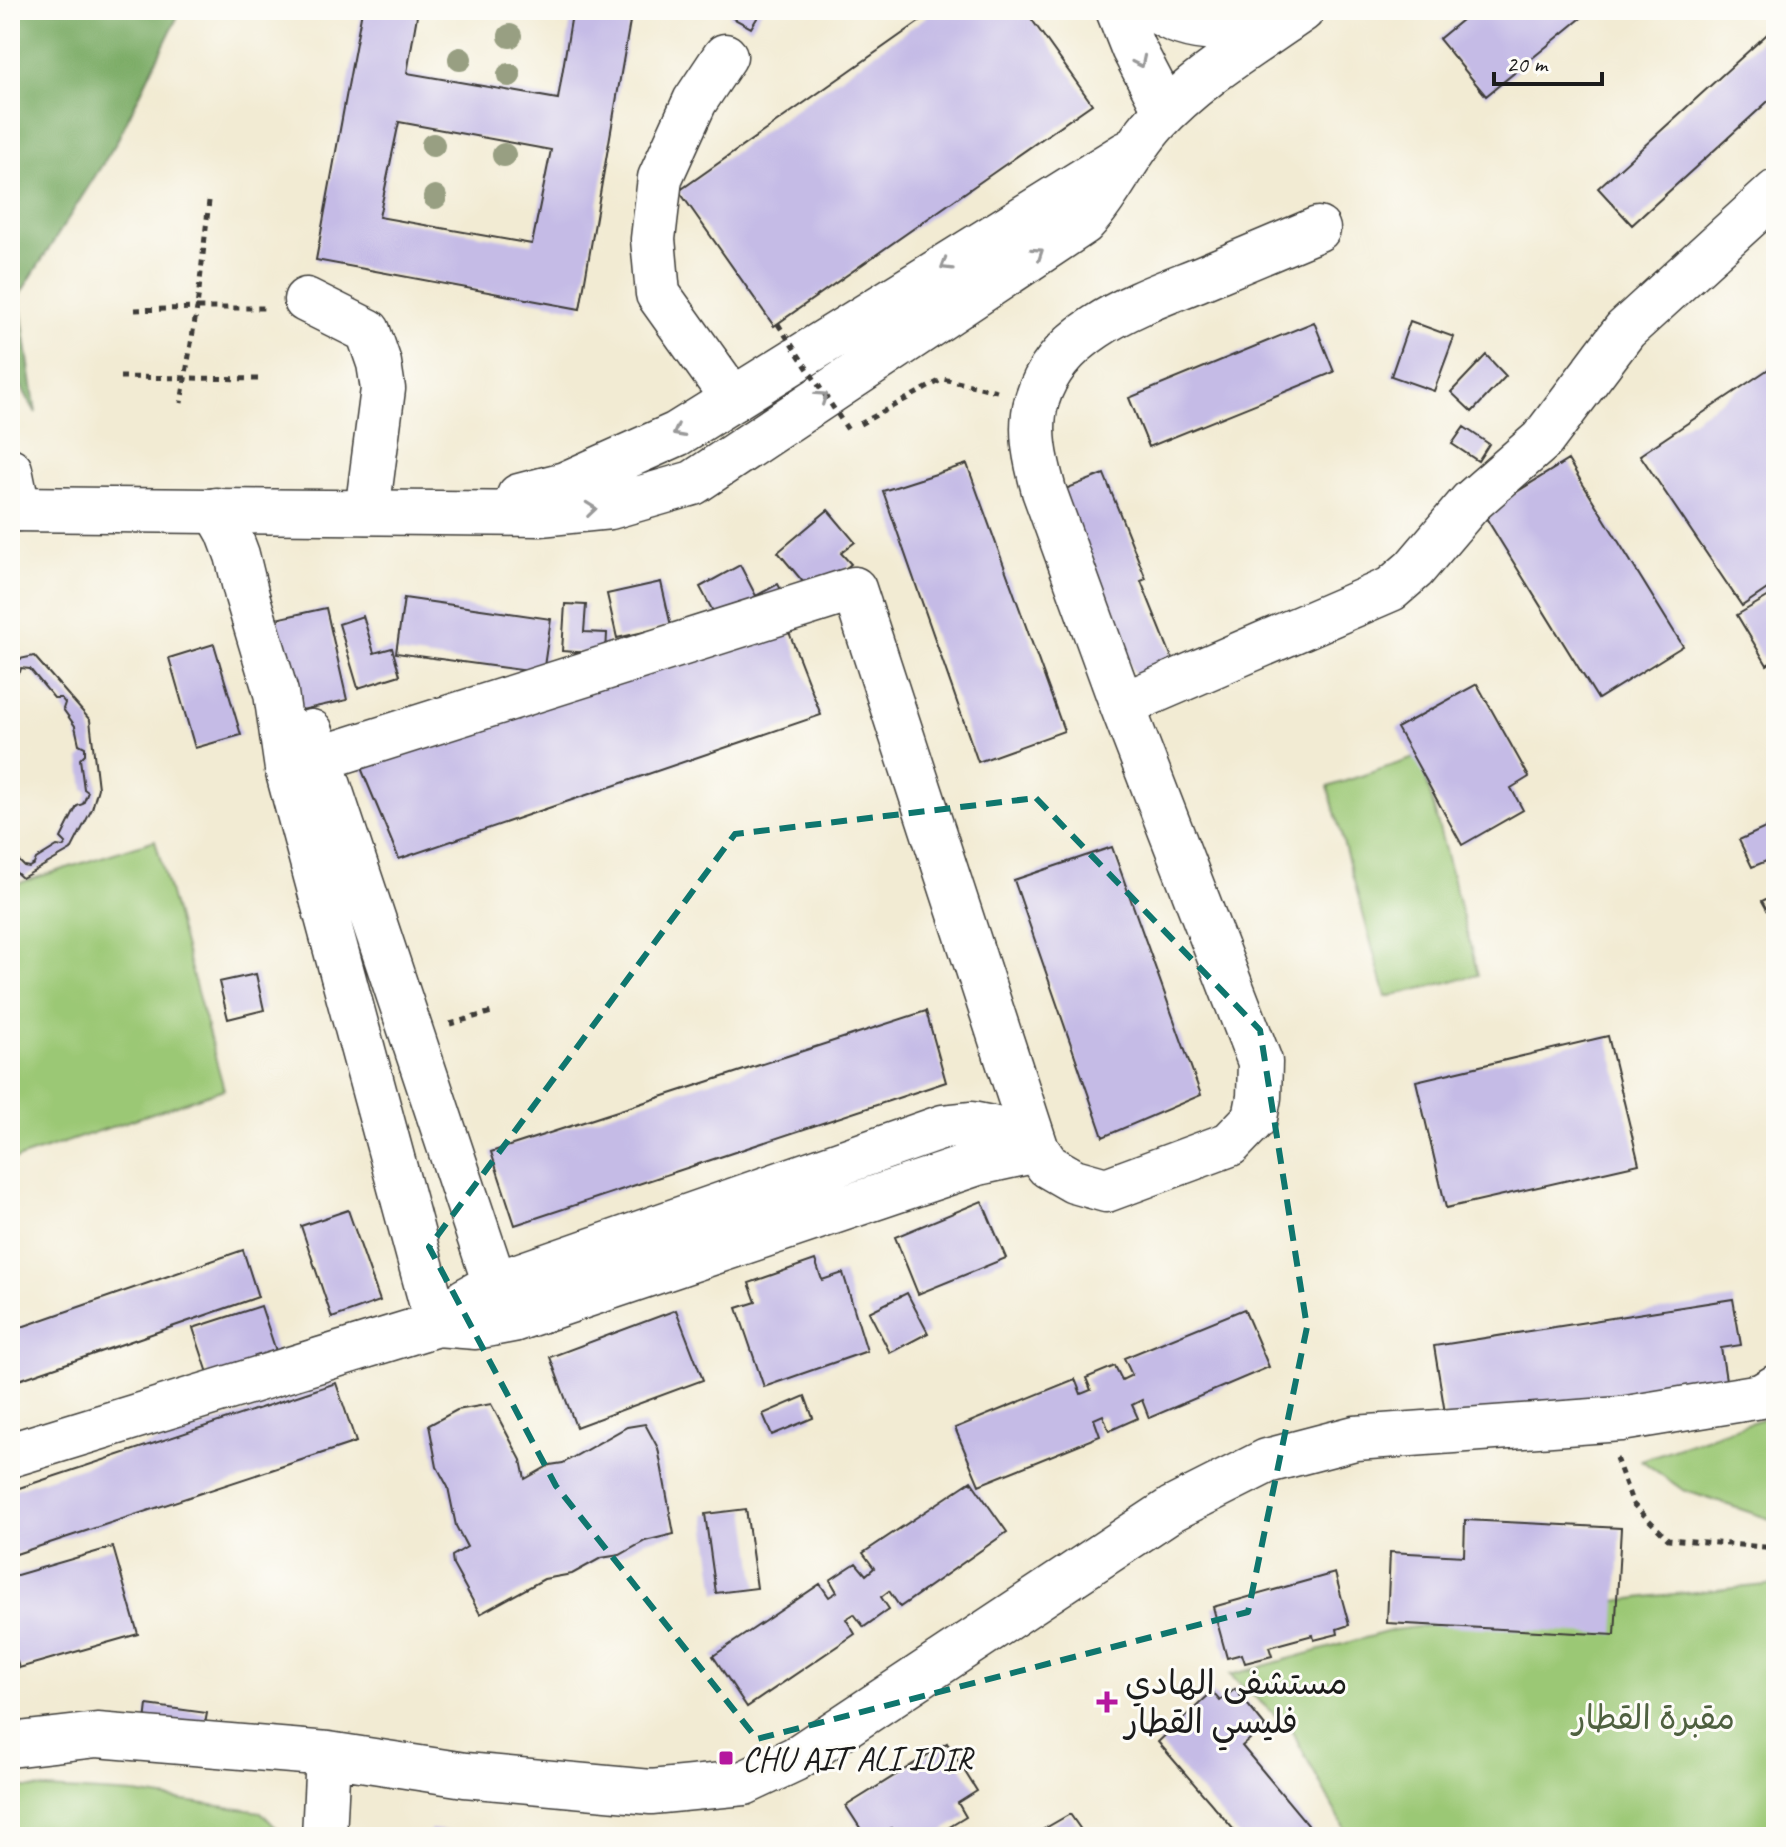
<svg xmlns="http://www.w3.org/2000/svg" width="1786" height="1847" viewBox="0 0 1786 1847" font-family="Caveat,'Playpen Sans Arabic',sans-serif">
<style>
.green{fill:#9bc875;stroke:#5c7248;stroke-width:2}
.forest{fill:#7cac66;stroke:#4c6441;stroke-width:2}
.building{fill:#c5bbe6;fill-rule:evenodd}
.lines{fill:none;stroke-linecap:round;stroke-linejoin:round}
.minor-casing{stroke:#3c3b37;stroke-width:47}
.major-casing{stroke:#3c3b37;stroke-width:47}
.path{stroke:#3c3b37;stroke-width:5;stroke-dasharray:6 6;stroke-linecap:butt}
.minor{stroke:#fff;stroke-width:44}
.major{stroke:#fff;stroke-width:44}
.path-bridge{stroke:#3c3b37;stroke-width:5;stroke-dasharray:6 6;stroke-linecap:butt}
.tree{fill:#989f82}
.oneway{stroke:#999}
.marked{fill:none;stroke:#0f766e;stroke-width:6;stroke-dasharray:16 10;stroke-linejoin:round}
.poi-dot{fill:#b5179e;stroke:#fdfcf7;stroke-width:3}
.labels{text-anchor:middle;stroke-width:6;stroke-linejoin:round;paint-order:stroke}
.poi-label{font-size:34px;fill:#1c1c1c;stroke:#fdfcf7;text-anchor:start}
.park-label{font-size:34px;fill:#4f6140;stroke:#fdfcf7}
</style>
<rect width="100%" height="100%" fill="#fdfcf7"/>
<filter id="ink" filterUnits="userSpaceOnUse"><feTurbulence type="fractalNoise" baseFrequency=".0125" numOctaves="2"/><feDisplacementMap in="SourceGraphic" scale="16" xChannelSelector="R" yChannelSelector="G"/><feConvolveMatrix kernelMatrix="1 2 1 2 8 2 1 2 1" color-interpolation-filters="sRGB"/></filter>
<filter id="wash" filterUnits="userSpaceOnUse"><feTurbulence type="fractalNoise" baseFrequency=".006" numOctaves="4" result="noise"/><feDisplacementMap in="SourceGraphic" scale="32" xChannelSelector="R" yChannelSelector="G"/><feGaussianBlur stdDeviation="1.8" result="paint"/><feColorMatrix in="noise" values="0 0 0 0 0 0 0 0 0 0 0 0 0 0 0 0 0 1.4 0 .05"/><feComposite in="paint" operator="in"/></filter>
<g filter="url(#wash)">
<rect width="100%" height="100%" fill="#f2ebd3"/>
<path class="green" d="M1420,756L1478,975L1386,997L1328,787Z
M155,840L224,1089L10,1161V886Z
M1776,1414V1521L1683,1490L1641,1460Z
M1776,1584V1837H1349L1291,1729L1230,1675L1394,1630L1654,1596Z
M10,1787L135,1794L261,1812L285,1837H10Z"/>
<path class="forest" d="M10,10H181L116,143L19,296L36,413L10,367Z"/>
<g id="blocks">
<path class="building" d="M362,10H418L407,73L558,99L572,14L560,10H632L580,309L316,260ZM399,122L551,150L532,244L379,217Z
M733,10H762L751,28L729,16Z
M936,10H1025L1092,104L774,326L679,191Z
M1474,10H1591L1486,96L1439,39Z
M1776,26V94L1632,225L1598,188Z
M1410,321L1454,337L1434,391L1391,376Z
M1314,322L1334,372L1149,447L1129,398Z
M1486,355L1506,376L1472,412L1451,392Z
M1776,364V583L1742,606L1640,455Z
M1464,427L1489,444L1478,461L1452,444Z
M1568,460L1683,646L1598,699L1483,513Z
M967,464L1064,731L978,762L883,491Z
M1104,474L1146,579L1141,581L1176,668L1138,683L1060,491Z
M828,510L855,542L841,553L851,564L814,595L778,552Z
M740,565L756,596L778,584L787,601L725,634L700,587Z
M661,582L671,626L617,638L607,594Z
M1776,592V659L1767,665L1737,615Z
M404,598L551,619L543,673L396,653Z
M565,604L586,605L584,632L607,633L606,654L562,651Z
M326,608L347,700L297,711L276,619Z
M363,616L374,653L392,648L400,675L358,688L339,624Z
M787,627L821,715L399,859L359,763Z
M214,644L241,735L195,748L169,658Z
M34,656L90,720L98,788L92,809L71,850L22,878L10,867V852L24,866L29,867L34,864L36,859L57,846L63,847L66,843L61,838L77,806L83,804L88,792L84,789L80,759L85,754V747L79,744L75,726L63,709L65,703L61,698H54L30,669L21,668L20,672L10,674V661Z
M1477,684L1529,777L1511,788L1523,810L1462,845L1397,728Z
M1774,824L1776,857L1752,867L1739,840Z
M1112,847L1201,1095L1103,1137L1014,880Z
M1776,894V926L1762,901Z
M256,974L264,1010L228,1019L219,982Z
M926,1011L946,1082L515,1225L491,1152Z
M1608,1036L1639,1164L1446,1208L1416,1081Z
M982,1201L1006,1258L918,1294L895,1237Z
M348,1210L380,1301L332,1318L301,1226Z
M243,1250L258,1297L10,1383V1331Z
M815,1260L822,1280L843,1273L867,1351L764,1387L737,1308L756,1302L749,1283Z
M907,1293L928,1333L890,1353L869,1312Z
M1733,1299L1741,1345L1721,1348L1726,1380L1447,1425L1434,1346Z
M261,1306L281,1366L213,1388L193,1328Z
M1244,1309L1269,1367L1149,1418L1142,1400L1132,1405L1138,1418L1109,1431L1103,1415L1094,1419L1100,1436L979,1485L955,1428L1075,1379L1081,1394L1091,1390L1086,1378L1115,1366L1122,1380L1132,1375L1124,1358Z
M676,1310L703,1380L576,1427L550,1357Z
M336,1383L356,1442L10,1556V1491Z
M805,1396L813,1418L772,1435L763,1414Z
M491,1404L521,1460L525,1479L550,1465L563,1463L627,1427L645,1424L658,1448L674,1534L645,1541L620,1555L601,1558L572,1574L544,1579L480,1614L453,1565L452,1556L467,1547L456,1526L448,1487L437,1467L429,1425L457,1410Z
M971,1481L1007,1532L900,1607L889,1591L881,1597L889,1609L864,1627L854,1614L846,1619L855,1634L747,1707L713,1656L820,1584L829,1597L837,1592L830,1580L856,1563L866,1575L874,1568L863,1553Z
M746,1509L757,1588L716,1593L705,1514Z
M1465,1520L1621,1528L1615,1635L1387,1623L1390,1552L1464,1556Z
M113,1547L138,1634L19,1668L10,1639V1577Z
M1335,1573L1349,1625L1337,1629L1338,1634L1314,1640L1313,1635L1269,1647L1272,1656L1245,1663L1242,1654L1227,1658L1213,1607Z
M1235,1689L1265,1726L1242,1746L1318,1837H1240L1158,1742L1212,1692L1220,1701Z
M147,1705L207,1713L205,1724L141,1756Z
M947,1743L977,1791L958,1803L966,1817L933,1837H897L891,1828L876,1837H866L846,1806Z
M1070,1814L1086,1837H1030Z
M430,1829L485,1835V1837H430Z"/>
</g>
</g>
<g filter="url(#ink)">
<use href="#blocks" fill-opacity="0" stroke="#3c3b37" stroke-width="2"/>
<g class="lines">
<g class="minor-casing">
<path id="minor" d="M1118,10L1133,48L1166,111
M1156,10C1195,39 1244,27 1287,20
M725,56L695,101L660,178L653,239L658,294L733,399
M306,300L368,331L379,363L383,389L367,512
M10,470L18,509
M1122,705L1391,589L1414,569L1471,502L1542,440L1625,330L1776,192
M311,732L495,1284
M287,769L854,589L1037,1150L978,1163L513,1320L476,1327L437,1324
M437,1324L466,1300L495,1284L943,1127L972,1124L992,1128L1037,1150L1048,1166L1074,1181L1106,1190L1230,1144L1255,1118L1259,1097L1260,1062L1122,705L1044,491C1036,462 1028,430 1037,400C1058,328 1143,302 1204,277C1242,261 1280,245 1318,229
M10,1455L437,1324L287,769L276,693L247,596L237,555L228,531L216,510
M10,1745L97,1735L328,1754L465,1775L651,1792L744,1783L795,1759L1172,1509L1267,1461L1355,1438L1621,1419L1761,1396L1776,1387
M324,1837L328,1754"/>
</g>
<g class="major-casing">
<path id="major" d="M519,496L565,484L677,434L1126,154
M10,509L540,514L610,507L693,483L1083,223C1111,193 1127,154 1155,123C1196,78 1252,45 1302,10"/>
</g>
<path class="path" d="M209,201L197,308H269
M135,310L197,308L181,403
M120,377L258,379
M860,424L943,379L997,391
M450,1024L495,1011
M1616,1458L1633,1504L1668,1539L1776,1548"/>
<use href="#minor" class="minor"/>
<use href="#major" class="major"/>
<path class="path-bridge" d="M778,324L848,430"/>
</g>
<g class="tree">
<circle cx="510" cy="36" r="12"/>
<circle cx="460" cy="59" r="12"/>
<circle cx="509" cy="75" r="12"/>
<circle cx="433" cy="145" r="12"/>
<circle cx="504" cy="155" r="12"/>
<circle cx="435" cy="197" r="12"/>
</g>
<defs><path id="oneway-chevron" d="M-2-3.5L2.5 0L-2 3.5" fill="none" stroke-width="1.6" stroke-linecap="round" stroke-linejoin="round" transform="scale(2)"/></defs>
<g class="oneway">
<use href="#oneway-chevron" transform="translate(1140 62) rotate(64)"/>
<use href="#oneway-chevron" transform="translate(1038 253) rotate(-34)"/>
<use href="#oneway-chevron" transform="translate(946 265) rotate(148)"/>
<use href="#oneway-chevron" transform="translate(822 397) rotate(-34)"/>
<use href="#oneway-chevron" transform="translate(678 432) rotate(152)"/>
<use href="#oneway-chevron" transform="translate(591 509) rotate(-6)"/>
</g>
</g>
<path class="marked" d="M1036,798L1260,1030L1307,1327L1248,1612L757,1739L556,1486L429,1247L735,834Z"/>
<g class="poi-dot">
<path d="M1103 1690h8v8h8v8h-8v8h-8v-8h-8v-8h8z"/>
<rect x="718" y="1750" width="16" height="16" rx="4"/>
</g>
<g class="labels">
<g class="poi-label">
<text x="1125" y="1694">مستشفى الهادي<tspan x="1125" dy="39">فليسي القطار</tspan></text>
<text x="742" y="1770">CHU AIT ALI IDIR</text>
</g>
<g class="park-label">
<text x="1654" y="1729">مقبرة القطار</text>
</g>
</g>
<rect width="1786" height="1847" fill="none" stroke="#fdfcf7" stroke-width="40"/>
<path d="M1494 72v12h108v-12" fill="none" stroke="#1c1c1c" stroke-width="4"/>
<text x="1506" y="72" font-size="24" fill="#1c1c1c" stroke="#fdfcf7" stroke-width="6" paint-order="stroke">20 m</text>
</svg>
